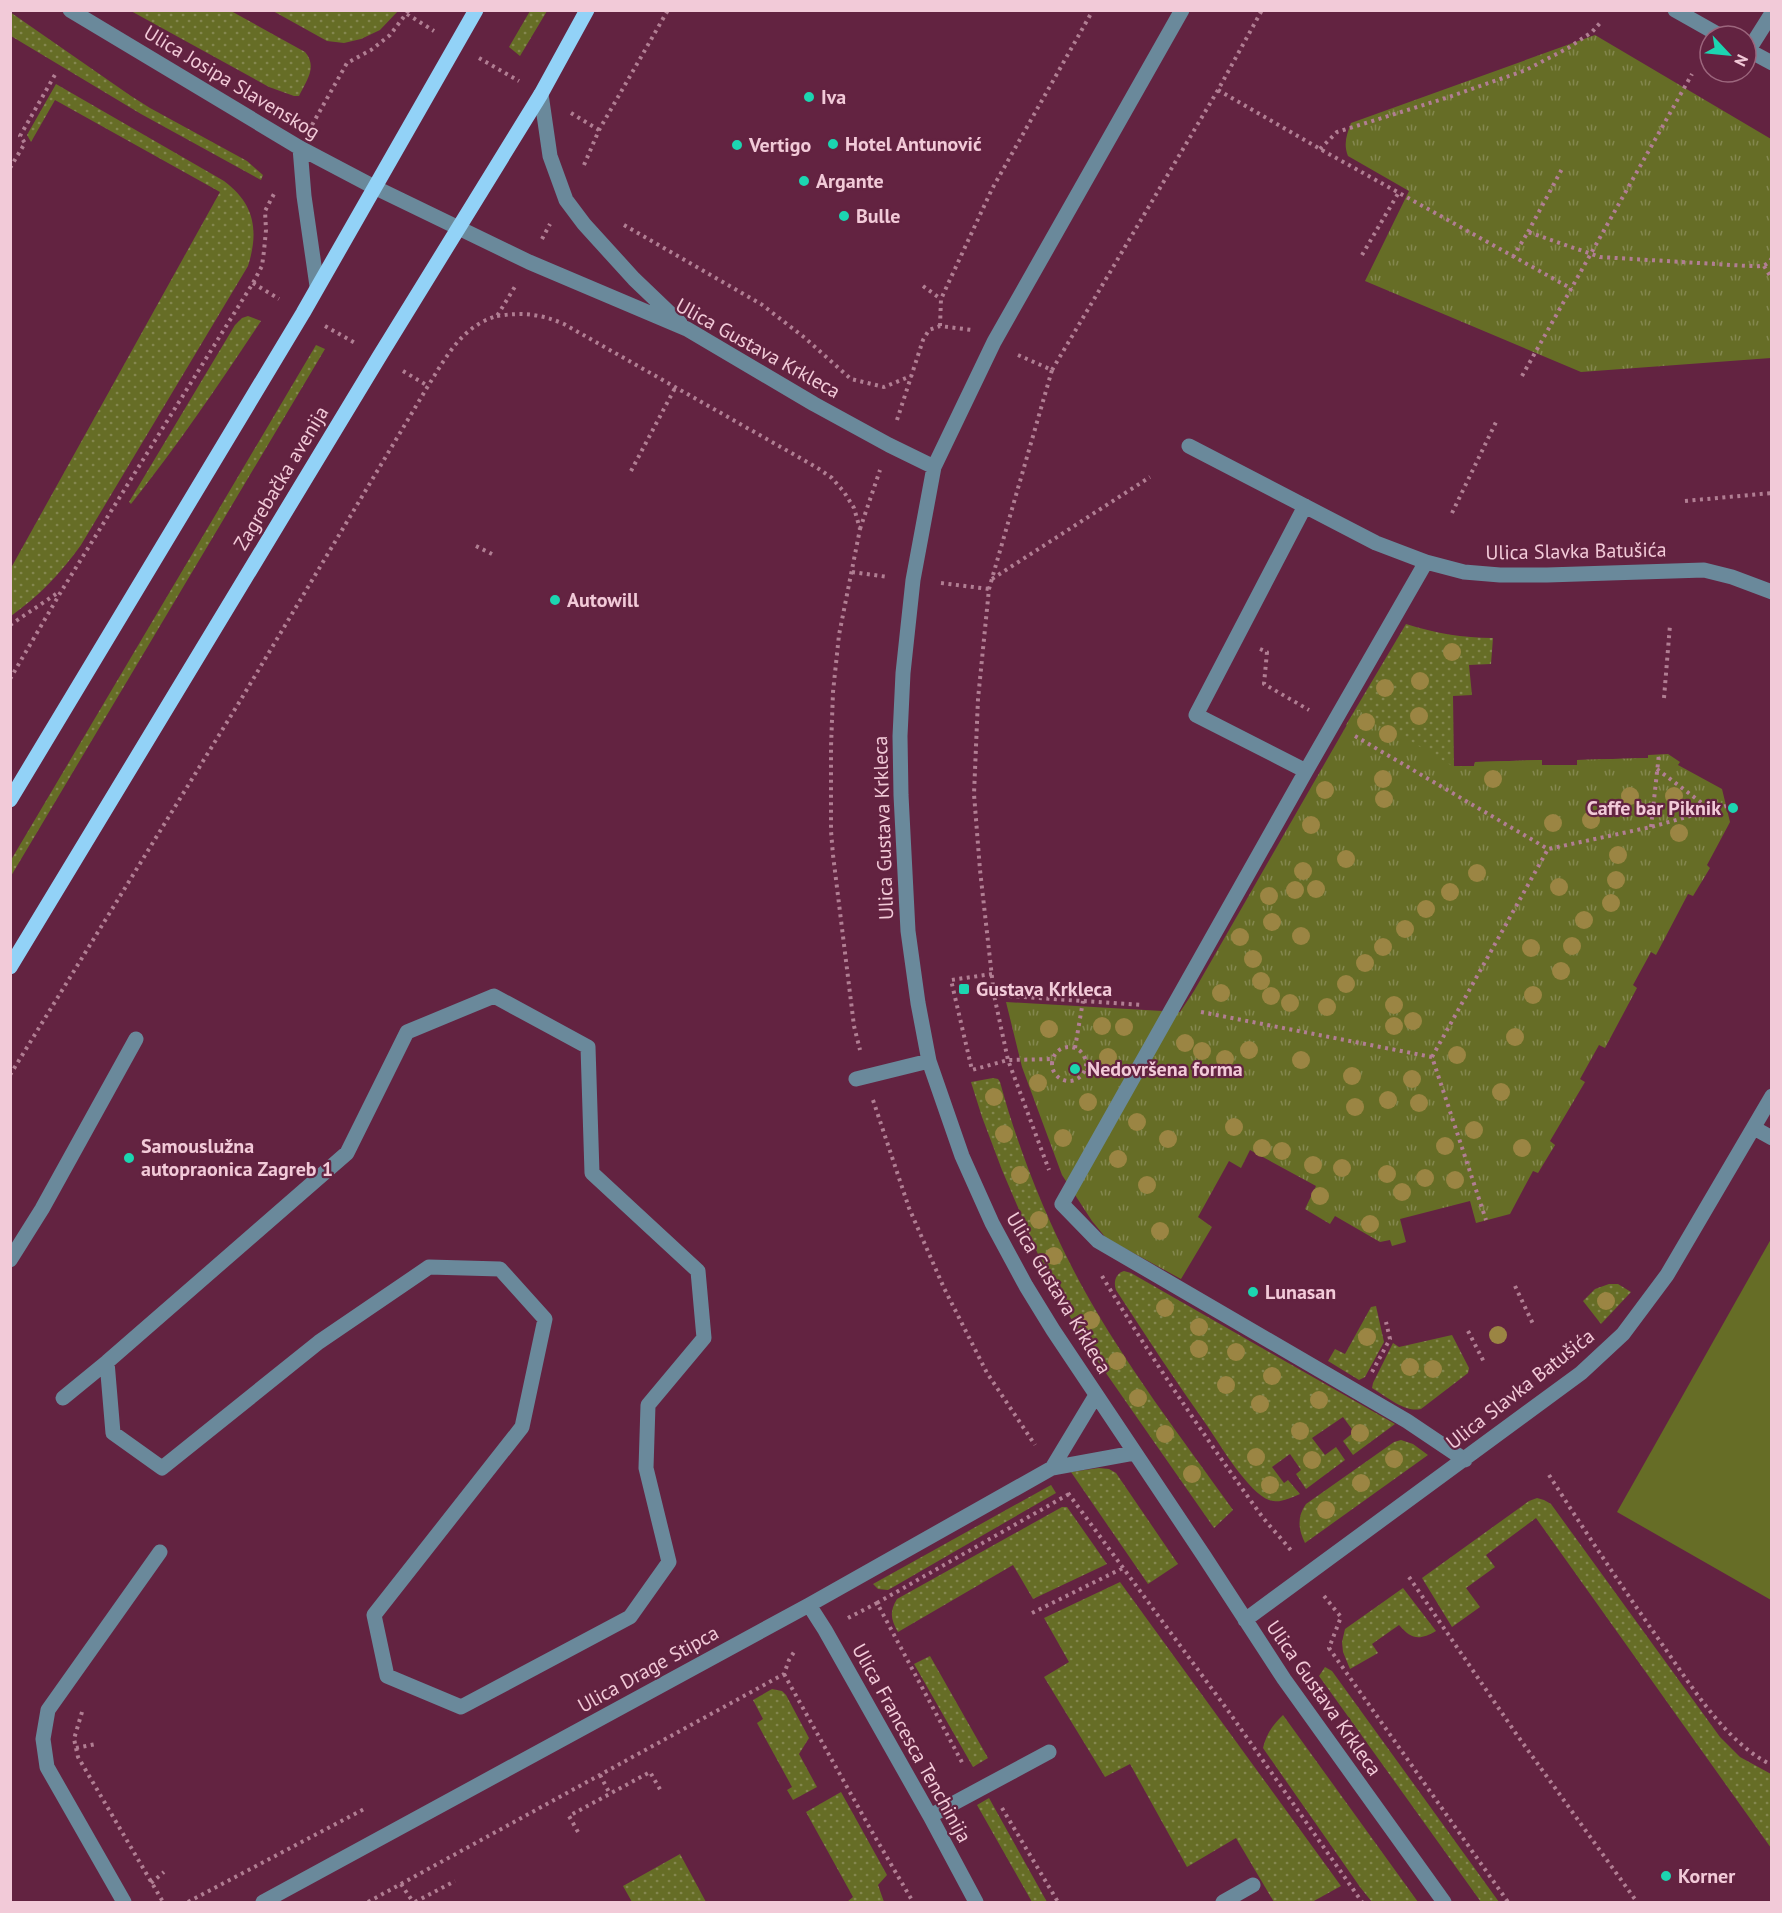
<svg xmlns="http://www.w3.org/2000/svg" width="1782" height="1913" viewBox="0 0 1782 1913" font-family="'PT Sans',sans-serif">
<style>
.grass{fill:url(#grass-dots)}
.park{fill:url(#park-tufts)}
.pitch{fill:#666d26}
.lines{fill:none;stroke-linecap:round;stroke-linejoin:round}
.path{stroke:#b17e93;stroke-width:4;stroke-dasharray:3 4.5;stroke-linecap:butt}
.minor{stroke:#6a899b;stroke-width:15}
.major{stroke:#92d2f7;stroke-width:15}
.tree{fill:#9b8543}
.poi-dot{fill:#1cd5b1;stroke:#632341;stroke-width:2}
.labels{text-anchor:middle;stroke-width:4.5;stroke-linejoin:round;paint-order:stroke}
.street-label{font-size:20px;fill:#f2cad8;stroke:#632341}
.poi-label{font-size:20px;font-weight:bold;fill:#f2cad8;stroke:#632341;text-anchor:start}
</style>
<defs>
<pattern id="grass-dots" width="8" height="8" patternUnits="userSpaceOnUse" patternTransform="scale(1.5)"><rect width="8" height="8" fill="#666d26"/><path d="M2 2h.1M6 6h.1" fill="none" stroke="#84874f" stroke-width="1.8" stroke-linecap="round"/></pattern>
<pattern id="park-tufts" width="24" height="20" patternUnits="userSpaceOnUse" patternTransform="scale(1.5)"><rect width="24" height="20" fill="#666d26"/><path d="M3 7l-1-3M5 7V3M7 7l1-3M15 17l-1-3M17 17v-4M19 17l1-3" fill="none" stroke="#84874f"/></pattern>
</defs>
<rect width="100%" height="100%" fill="#632341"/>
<path class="grass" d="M131,11H231L305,52C318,67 306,81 299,96H294L269,87Z
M273,11L398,10V11L380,30L361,39L344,43L327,41Z
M530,11H547L520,56L509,47Z
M10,12L131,96L150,108L247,161L263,175L261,180L141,114L11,36Z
M56,84L224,181C255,204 259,231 248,266L81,545C61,573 39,596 11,616V568L220,192L55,100L31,142L27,135Z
M248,316L261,321C220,383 178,445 131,504L129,502L235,325L242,318Z
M316,345L325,349L11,876V860Z
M1406,624C1435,633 1463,638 1493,638L1491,664L1469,665L1472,695L1453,696L1454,766H1474L1475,762L1542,760V765H1577V760L1648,758L1571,839L1346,725Z
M993,1078L998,1079L1000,1082C1019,1152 1048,1224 1083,1288C1126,1366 1181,1437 1233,1510L1214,1528L1085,1343L1049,1280L1002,1170L982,1117L971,1082Z
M1124,1271L1131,1273L1395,1424L1353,1455L1343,1441L1354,1432L1343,1417L1312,1438L1325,1455L1336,1447L1345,1460L1306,1489L1296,1474L1301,1470L1290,1454L1272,1467L1284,1483L1288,1480L1300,1494C1290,1498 1279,1504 1269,1500C1249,1493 1220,1445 1208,1427C1176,1382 1146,1336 1116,1290C1113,1282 1116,1273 1124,1271Z
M1609,1284H1618L1631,1292L1601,1324L1583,1301L1595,1289Z
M1376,1306L1384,1342L1365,1377L1359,1380L1328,1361L1335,1349L1345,1354L1371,1307Z
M1452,1335L1469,1368L1468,1373L1421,1409C1405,1413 1386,1396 1372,1388L1373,1383L1393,1343L1399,1347Z
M1401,1440L1413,1444L1428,1455L1305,1543C1298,1529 1297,1517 1306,1504L1394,1442Z
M1099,1468L1109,1469L1116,1473L1178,1564L1148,1584L1071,1472Z
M1051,1485L1056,1493L888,1590L878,1589L873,1584Z
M1537,1498L1544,1500L1551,1504L1720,1737L1740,1757L1771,1774V1848L1536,1518L1486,1555L1495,1567L1466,1588L1480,1607L1452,1627L1422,1578L1529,1501Z
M1062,1507H1067L1107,1564L1033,1599L1013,1565L898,1632C891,1620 889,1612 897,1599Z
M1120,1582L1341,1886L1312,1902H1274L1236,1838L1187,1867L1130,1764L1105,1777L1044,1677L1069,1662L1044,1618Z
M1403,1588L1436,1631C1419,1641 1411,1639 1399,1625L1372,1644L1378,1653L1350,1669L1343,1652L1342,1642L1345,1629Z
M930,1656L988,1758L973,1767L914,1664Z
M1325,1667L1332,1671L1499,1902H1481L1319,1676Z
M772,1689L782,1691L786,1695L809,1738L799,1754L817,1787L793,1800L787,1790L792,1787L757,1723L763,1719L753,1700Z
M1283,1715L1418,1902H1372L1360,1887L1263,1748C1267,1733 1272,1726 1283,1715Z
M841,1792L887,1875L878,1885L884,1902H847L853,1897L806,1812Z
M989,1798L1047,1902H1032L977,1805Z
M680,1854L706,1902H632L623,1886Z"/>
<path class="park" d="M1595,35L1771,139V358L1581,372L1365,281L1409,191L1348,156C1343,144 1347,134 1351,123Z
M1356,709L1454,767L1474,766L1475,762L1542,760V765H1577V760L1648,758V755L1668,754L1680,762L1678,765L1722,789L1730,822L1707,865L1710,868L1693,896L1688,894L1656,955L1651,952L1633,985L1637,988L1605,1048L1599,1045L1580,1079L1585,1082L1550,1141L1555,1145L1538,1173L1533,1171L1510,1214L1476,1223L1470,1201L1400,1219L1406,1242L1392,1246L1390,1240L1380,1242L1335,1216L1330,1224L1305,1209L1316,1186L1250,1150L1241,1168L1229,1161L1198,1217L1212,1227L1181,1279L1106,1238L1092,1221L1062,1175L1022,1067L1006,1002L1180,1012L1194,991Z"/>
<path class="pitch" d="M1771,1239V1600L1617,1512Z"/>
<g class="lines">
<path class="path" d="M407,14L434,31
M479,58L519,81
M1218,90L1320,149L1572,289
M571,113L599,130
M312,125L347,63L371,50L390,35L409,10
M1320,149L1337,132L1446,98L1526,70L1568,48L1592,32L1600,23
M584,165L599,130L668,10
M10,168L25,143L20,136L56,73
M624,225L761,304L805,338L851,379L884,387L911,376
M1528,232L1563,167
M542,239L550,224
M1362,255L1399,192
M1513,257L1528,232L1600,257L1748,266C1758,266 1766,268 1772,258
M1764,266L1772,279
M253,283L279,299
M923,286L941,299
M497,316C522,312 541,314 564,324L816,467L832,478L844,492L854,508L860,529L839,635L833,692L831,747V831L833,855L854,1026L860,1050
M325,326L357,344
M940,326L941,299L992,189L1093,10
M1018,355L1052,370L989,589L978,699L974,794L980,870L994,995L1008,1060L1049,1170
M1052,370L1218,90L1262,10
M403,371L428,386
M1522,376L1692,74
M897,420L923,340L929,330L940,326L972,330
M631,471L675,388
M1685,501L1772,493
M1452,513L1497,420
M860,529L880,470
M476,546L492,554
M852,572L888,577
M992,579L1150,477
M941,583L989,589
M10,625L59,592
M1260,649L1267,652L1264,684L1309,710
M10,679L62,590L253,283L262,266L264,251L266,230L265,211L275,192
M1664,698L1670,625
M1355,736L1548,849L1651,827L1726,806
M1657,769L1711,810
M1651,827L1659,754
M992,974L951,980L972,1070L1008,1060L1053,1059
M994,995L1143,1005
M1201,1012L1432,1057L1486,1220
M1052 1064a17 17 0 1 1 34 0a17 17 0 1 1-34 0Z
M1075,1048L1083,1001
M1432,1057L1548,849
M1086,1068L1104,1075
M10,1075L240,701L428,386C446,357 462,326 497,316L516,285
M873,1100L909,1208L944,1288L987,1373L1035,1445
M1102,1276C1151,1358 1205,1437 1261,1515C1271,1528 1283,1540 1293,1553
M1515,1286L1534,1326
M1468,1331L1485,1364
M1372,1372L1390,1339L1386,1322
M1549,1475C1586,1533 1624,1590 1664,1647C1692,1687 1727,1744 1772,1765
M1068,1493L1229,1712L1362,1902
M1409,1577L1517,1735L1637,1902
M1324,1596L1341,1617L1329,1648L1508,1902
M877,1603L1069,1494
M1032,1613L1123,1568
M848,1618L877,1603L964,1766
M784,1674L871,1830L913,1902
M82,1712L74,1739L78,1757L163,1902
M76,1748L96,1744
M600,1775L610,1794
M1002,1808L1058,1902
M578,1832L569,1816L650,1772L661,1791
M151,1883L164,1872
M401,1884L413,1902
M188,1902L366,1808
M368,1902L784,1674L789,1660L794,1652
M415,1902L455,1881"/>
<path class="minor" d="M70,10L300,148L374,187L529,262L687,329L814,404L889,445L934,467
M1182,10L994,342L934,467L913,580L903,673L900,736L901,795L908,931L918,1003L929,1061L962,1156L992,1223L1026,1286L1053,1330L1204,1556L1284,1679L1444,1902
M1675,10L1721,36
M1746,49L1772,63
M1748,51L1772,13
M541,94L550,156L566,200L584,224L634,279L680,323
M300,148L304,196L317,286
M1189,446L1376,543L1426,562L1464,572L1500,575H1547L1704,570L1732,577L1772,592
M1305,506L1196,715L1306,771
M1426,562L1306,771L1062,1204L1098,1241L1407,1421L1465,1460
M856,1079L929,1061
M1754,1128L1772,1138
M10,1260L42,1209L136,1039
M63,1398L107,1362L347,1153L407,1032L494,996L588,1047L592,1173L698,1271L704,1338L648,1405L646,1468L669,1562L630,1617L461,1707L387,1676L374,1615L522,1427L545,1319L500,1269L429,1267L319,1342L162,1468L113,1433L107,1362
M1052,1468L1096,1395
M809,1605L825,1630L930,1816L976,1902
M1245,1620L1581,1373L1623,1334L1667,1275L1772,1096
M930,1816L1049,1752
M124,1902L47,1767L43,1739L48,1710L160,1552
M263,1902L809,1605L1052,1468L1134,1453
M1223,1902L1253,1885"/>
<path class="major" d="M10,800L303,313L476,10
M10,967L379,357L541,94L587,10"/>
</g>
<g class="tree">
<circle cx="1452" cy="652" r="9"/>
<circle cx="1420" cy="681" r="9"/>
<circle cx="1385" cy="688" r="9"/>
<circle cx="1419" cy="716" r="9"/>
<circle cx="1366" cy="722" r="9"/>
<circle cx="1388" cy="734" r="9"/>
<circle cx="1383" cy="779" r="9"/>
<circle cx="1493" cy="779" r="9"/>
<circle cx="1325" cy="790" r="9"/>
<circle cx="1630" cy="796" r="9"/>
<circle cx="1674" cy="796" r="9"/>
<circle cx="1384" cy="799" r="9"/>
<circle cx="1591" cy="820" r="9"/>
<circle cx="1553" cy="823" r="9"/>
<circle cx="1311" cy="825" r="9"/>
<circle cx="1679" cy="833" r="9"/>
<circle cx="1618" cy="855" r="9"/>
<circle cx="1346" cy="859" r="9"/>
<circle cx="1303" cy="871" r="9"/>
<circle cx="1477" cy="873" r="9"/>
<circle cx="1616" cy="880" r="9"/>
<circle cx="1559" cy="887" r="9"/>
<circle cx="1316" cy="889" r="9"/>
<circle cx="1295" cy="890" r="9"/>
<circle cx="1450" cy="892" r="9"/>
<circle cx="1269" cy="896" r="9"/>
<circle cx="1611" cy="903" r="9"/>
<circle cx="1426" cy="909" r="9"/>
<circle cx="1584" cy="920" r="9"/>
<circle cx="1272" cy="922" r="9"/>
<circle cx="1405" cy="929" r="9"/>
<circle cx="1301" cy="936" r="9"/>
<circle cx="1240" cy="937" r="9"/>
<circle cx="1572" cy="946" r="9"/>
<circle cx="1383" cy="947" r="9"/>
<circle cx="1531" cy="948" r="9"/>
<circle cx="1253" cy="959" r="9"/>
<circle cx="1365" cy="963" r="9"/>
<circle cx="1561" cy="971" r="9"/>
<circle cx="1261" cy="981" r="9"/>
<circle cx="1346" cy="984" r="9"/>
<circle cx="1221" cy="993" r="9"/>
<circle cx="1533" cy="995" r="9"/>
<circle cx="1271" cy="996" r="9"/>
<circle cx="1290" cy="1003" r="9"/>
<circle cx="1394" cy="1005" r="9"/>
<circle cx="1327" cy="1007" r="9"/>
<circle cx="1413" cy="1021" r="9"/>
<circle cx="1102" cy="1026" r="9"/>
<circle cx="1394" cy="1026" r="9"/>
<circle cx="1124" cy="1027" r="9"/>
<circle cx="1049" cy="1029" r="9"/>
<circle cx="1515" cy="1037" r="9"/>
<circle cx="1185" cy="1043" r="9"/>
<circle cx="1249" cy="1050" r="9"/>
<circle cx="1202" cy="1051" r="9"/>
<circle cx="1457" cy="1055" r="9"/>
<circle cx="1108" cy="1057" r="9"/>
<circle cx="1225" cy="1059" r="9"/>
<circle cx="1301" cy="1060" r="9"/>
<circle cx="1352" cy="1076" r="9"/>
<circle cx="1412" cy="1079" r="9"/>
<circle cx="1038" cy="1083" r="9"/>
<circle cx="1501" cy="1092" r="9"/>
<circle cx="994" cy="1097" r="9"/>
<circle cx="1388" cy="1100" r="9"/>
<circle cx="1088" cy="1102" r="9"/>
<circle cx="1419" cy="1103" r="9"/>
<circle cx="1355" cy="1107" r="9"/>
<circle cx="1137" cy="1122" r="9"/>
<circle cx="1234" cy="1127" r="9"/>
<circle cx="1474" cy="1130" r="9"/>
<circle cx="1004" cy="1134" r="9"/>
<circle cx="1063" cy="1138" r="9"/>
<circle cx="1168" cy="1139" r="9"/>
<circle cx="1445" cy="1146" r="9"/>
<circle cx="1262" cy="1148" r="9"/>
<circle cx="1522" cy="1148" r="9"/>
<circle cx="1282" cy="1151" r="9"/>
<circle cx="1118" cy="1159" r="9"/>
<circle cx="1313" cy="1165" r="9"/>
<circle cx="1342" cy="1168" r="9"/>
<circle cx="1387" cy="1174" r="9"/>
<circle cx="1020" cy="1175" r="9"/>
<circle cx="1425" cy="1178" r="9"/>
<circle cx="1455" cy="1180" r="9"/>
<circle cx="1147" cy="1185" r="9"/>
<circle cx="1402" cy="1192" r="9"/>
<circle cx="1320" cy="1196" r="9"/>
<circle cx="1039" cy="1220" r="9"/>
<circle cx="1370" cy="1224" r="9"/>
<circle cx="1160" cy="1231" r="9"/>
<circle cx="1054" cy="1256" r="9"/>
<circle cx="1606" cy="1301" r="9"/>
<circle cx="1165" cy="1308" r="9"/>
<circle cx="1091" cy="1320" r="9"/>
<circle cx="1199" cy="1327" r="9"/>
<circle cx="1498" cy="1335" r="9"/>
<circle cx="1367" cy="1337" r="9"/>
<circle cx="1199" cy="1349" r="9"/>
<circle cx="1236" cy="1352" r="9"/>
<circle cx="1117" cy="1361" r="9"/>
<circle cx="1410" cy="1367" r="9"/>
<circle cx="1433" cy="1369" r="9"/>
<circle cx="1272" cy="1376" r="9"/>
<circle cx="1226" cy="1385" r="9"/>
<circle cx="1138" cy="1398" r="9"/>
<circle cx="1319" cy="1400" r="9"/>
<circle cx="1260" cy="1404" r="9"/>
<circle cx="1300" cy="1431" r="9"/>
<circle cx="1360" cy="1433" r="9"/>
<circle cx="1165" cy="1434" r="9"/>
<circle cx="1256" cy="1457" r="9"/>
<circle cx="1394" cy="1459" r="9"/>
<circle cx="1312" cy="1460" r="9"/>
<circle cx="1192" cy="1474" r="9"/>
<circle cx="1361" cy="1483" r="9"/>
<circle cx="1270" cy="1485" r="9"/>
<circle cx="1326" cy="1510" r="9"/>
</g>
<g class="poi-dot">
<circle cx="809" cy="97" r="6"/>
<circle cx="833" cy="144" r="6"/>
<circle cx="737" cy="145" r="6"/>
<circle cx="804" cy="181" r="6"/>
<circle cx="844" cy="216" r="6"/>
<circle cx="555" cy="600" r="6"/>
<circle cx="1733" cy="808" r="6"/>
<rect x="958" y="983" width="12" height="12" rx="3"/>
<circle cx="1075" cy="1069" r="6"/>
<circle cx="129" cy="1158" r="6"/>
<circle cx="1253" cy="1292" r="6"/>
<circle cx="1666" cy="1876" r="6"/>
</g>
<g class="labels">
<g class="street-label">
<text transform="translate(232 82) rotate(31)" y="7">Ulica Josipa Slavenskog</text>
<text transform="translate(758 348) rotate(29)" y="7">Ulica Gustava Krkleca</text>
<text transform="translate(281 478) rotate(-59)" y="7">Zagrebačka avenija</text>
<text transform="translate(1576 551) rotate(-1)" y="7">Ulica Slavka Batušića</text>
<text transform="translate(883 828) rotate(-92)" y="7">Ulica Gustava Krkleca</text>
<text transform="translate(1059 1293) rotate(59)" y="7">Ulica Gustava Krkleca</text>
<text transform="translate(1520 1389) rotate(-38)" y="7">Ulica Slavka Batušića</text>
<text transform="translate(648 1669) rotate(-29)" y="7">Ulica Drage Stipca</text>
<text transform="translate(1324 1698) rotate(55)" y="7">Ulica Gustava Krkleca</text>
<text transform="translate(912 1743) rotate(61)" y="7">Ulica Francesca Tenchinija</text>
</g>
<g class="poi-label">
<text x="821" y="104">Iva</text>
<text x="845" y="151">Hotel Antunović</text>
<text x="749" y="152">Vertigo</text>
<text x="816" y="188">Argante</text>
<text x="856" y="223">Bulle</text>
<text x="567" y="607">Autowill</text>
<text x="1721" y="815" text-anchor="end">Caffe bar Piknik</text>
<text x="976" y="996">Gustava Krkleca</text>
<text x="1087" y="1076">Nedovršena forma</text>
<text x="141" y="1153">Samouslužna<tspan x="141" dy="23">autopraonica Zagreb 1</tspan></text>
<text x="1265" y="1299">Lunasan</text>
<text x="1678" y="1883">Korner</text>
</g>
</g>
<rect width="1782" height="1913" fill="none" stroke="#f2cad8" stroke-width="24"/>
<g transform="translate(1728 54) rotate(116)"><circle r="28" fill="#632341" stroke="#9c667d" stroke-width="1.5"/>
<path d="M0-4.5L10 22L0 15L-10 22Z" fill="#1cd5b1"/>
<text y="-9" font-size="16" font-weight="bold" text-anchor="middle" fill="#f2cad8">N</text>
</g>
</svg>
